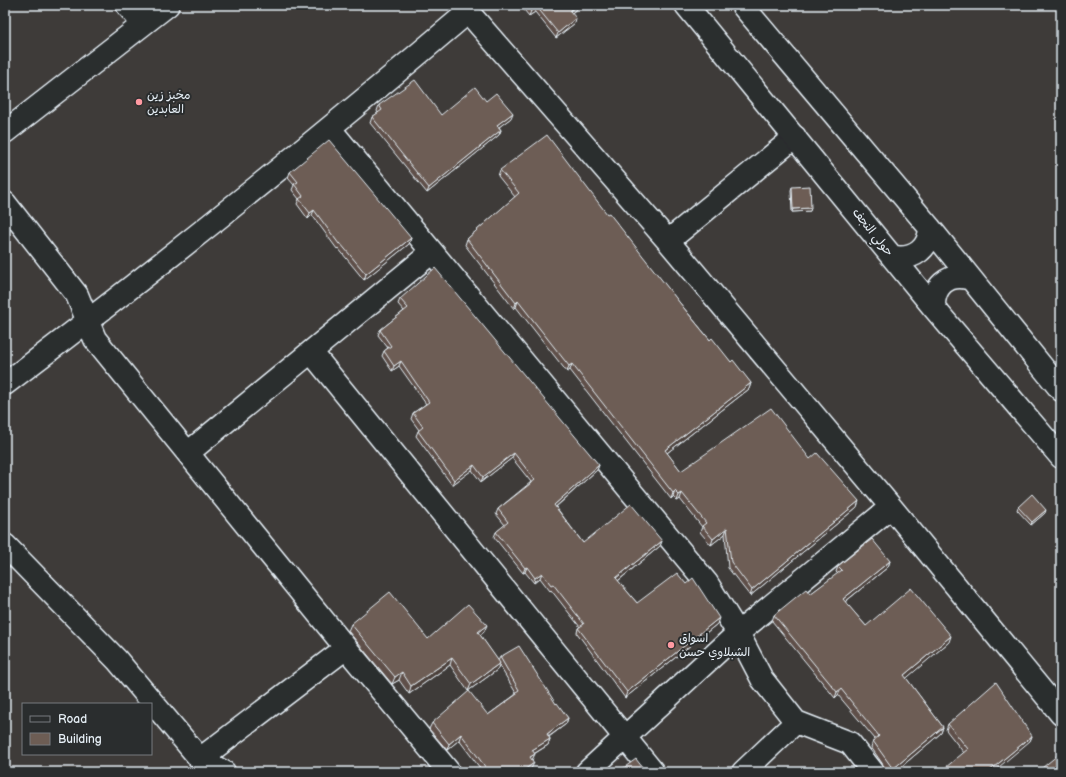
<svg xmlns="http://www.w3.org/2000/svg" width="1066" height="777" viewBox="0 0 1066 777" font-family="'Balsamiq Sans','Playpen Sans Arabic',sans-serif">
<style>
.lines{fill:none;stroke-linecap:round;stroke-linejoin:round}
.minor-casing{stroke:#e8f1f8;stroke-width:25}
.major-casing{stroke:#e8f1f8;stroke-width:25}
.minor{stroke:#2a2d2e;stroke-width:22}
.major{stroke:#2a2d2e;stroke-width:22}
.wall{fill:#5e5048;stroke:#e8f1f8}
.shaded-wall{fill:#4c413b;stroke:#e8f1f8}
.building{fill:#6d5d54;stroke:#e8f1f8}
.poi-dot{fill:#ff9aa2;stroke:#2a2d2e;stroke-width:1.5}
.labels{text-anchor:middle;stroke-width:4;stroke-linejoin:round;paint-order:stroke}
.poi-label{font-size:12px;fill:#e8f1f8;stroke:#2a2d2e;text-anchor:start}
.street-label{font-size:12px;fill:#e8f1f8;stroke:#2a2d2e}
</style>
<rect width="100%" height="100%" fill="#3e3b39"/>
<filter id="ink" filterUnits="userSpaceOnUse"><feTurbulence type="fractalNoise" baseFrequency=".025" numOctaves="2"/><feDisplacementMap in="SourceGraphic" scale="8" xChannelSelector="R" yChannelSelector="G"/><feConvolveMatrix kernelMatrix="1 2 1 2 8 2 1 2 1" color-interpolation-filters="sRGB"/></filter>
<g filter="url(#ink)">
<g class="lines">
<g class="minor-casing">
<path id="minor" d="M127,5L143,24
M462,5L668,241L891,507L1061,714
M330,129L707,583L738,633L762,679L796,722L850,743L873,772
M5,132L168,5
M5,203L77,295L95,339L346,648L449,772
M668,241L795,137
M312,353L653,772
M5,384C163,265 316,141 467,13
M189,452L431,253
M5,545L117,660L200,759L346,648
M200,759L224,772
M587,772L738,633L891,507
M743,772L796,722"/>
</g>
<g class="major-casing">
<path id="major" d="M686,5L934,308L1061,457
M742,5L930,228L1061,390
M894,257C914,260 929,249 930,228
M934,308C933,287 947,273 968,278"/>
</g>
<use href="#minor" class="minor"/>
<use href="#major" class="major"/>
</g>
<path class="wall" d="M520,5H581L572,13L575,23L556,38L535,12L529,16Z
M486,101L511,118L499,127L501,130L499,135L427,193L370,123L372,117L378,113L377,111L379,105L441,115Z
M500,170L607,214L710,340L751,383L749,389L667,453L681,471L810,459L857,507L750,596L728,568L725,534L711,545L700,532L702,527L680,499L677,501L673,497L671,499L570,370L567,372L516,307L514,309L465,245L467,239L515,197L498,176Z
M290,172L411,238L409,244L364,280L338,248L337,249L312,215L308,219L297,204L299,199L292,190L294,185L288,178Z
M792,187L811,208L810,211L792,212L791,190Z
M400,299L599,465L597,470L556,507L583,543L662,541L660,546L618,581L637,603L717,624L625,698L577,633L578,628L580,627L551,590L550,591L540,578L534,583L525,572L523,573L494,537L496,532L505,525L496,514L498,509L531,482L512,458L481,482L472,470L452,485L416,436L418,431L419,430L411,419L413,413L426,404L399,366L392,371L382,356L384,351L388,348L378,335L380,330L404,311L398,304Z
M1018,507L1045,513L1031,525L1017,510Z
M890,561L888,567L845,602L866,626L949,642L906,678L943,727L941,733L895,772H888L871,747L873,741L875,739L838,695L835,698L772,621L774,615L810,594L838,574L836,572L838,566Z
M351,624L428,639L484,632L480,635L498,661L500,657L556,704L568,718L566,724L549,737L550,739L548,745L534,754L532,760L531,769L527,772H483L459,740L447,750L429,729L432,723L488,715L515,695L516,693L499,665L497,670L468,691L450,665L409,694L399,680L392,684L348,631Z
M948,724L1032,736L1030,741L964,753L946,730Z"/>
<path class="shaded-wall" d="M577,5H581L568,16L570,11Z
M536,6L535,12L529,16L531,11Z
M576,18L575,23L556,38L558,33Z
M513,113L511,118L495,130L497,125Z
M501,130L499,135L427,193L429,188Z
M811,208L810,211L792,212L793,209Z
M314,210L312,215L308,219L310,213Z
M411,238L409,244L364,280L366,274Z
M518,301L516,307L514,309L516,303Z
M401,361L399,366L392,371L394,366Z
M572,364L570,370L567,372L569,366Z
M751,383L749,389L663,456L665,450Z
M514,453L512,458L481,482L483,477Z
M474,465L472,470L452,485L454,480Z
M599,465L597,470L552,510L554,505Z
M675,491L673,497L671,499L673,493Z
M682,493L680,499L677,501L679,495Z
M859,501L857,507L750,596L752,590Z
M1046,510L1045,513L1031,525L1032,522Z
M727,528L725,534L711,545L713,539Z
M662,541L660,546L614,584L616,578Z
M890,561L888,567L841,605L843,599Z
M527,567L525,572L523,573L525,568Z
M542,573L540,578L534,583L535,578Z
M719,618L717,624L625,698L627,692Z
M487,625L484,632L475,639L478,632Z
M951,636L949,642L902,682L904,675Z
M452,658L450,665L409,694L411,686Z
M500,663L497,670L468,691L471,684Z
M402,672L399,680L392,684L395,677Z
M841,689L838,695L835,698L837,692Z
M568,718L566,724L544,740L547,734Z
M943,727L941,733L895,772H892L893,769Z
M461,734L459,740L447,750L449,744Z
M1032,736L1030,741L993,772H988Z
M550,739L548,745L530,756L532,750Z
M535,754L532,760L528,763L530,757Z
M534,763L531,769L527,772H521Z"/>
<path class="building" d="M526,5H577L570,11L576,18L558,33L536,6L531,11Z
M415,80L441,115L475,87L486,101L496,93L513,113L497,125L501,130L429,188L372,117L382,110L379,105Z
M547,135L607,214L609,213L687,312L710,340L712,338L731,362L733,360L751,383L665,450L681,471L771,408L810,459L817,453L859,501L752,590L731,562L727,528L713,539L702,526L706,523L682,493L679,495L675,491L673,493L572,364L569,366L518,301L516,303L467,239L519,193L500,170Z
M329,140L411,238L366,274L340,243L339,244L314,210L310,213L299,199L303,196L294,184L298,182L290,172Z
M810,186L811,208L793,209L792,187Z
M435,268L599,465L554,505L583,543L631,504L662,541L616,578L637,603L677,573L686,584L693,578L719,618L627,692L578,628L584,624L553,584L551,585L542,573L535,578L527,567L525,568L496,532L508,522L498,509L535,480L514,453L483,477L474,465L454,480L418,431L423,427L413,413L429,402L401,361L394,366L384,351L391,346L380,330L408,308L400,299Z
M1032,494L1046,510L1032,522L1018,507Z
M872,539L890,561L843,599L866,626L911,588L951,636L904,675L943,727L893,769L873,741L879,736L841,689L837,692L774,615L806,589L810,594L842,570L838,566Z
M390,592L428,639L468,604L487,625L478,632L500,663L471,684L452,658L411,686L402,672L395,677L351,624Z
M519,646L556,704L557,703L568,718L547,734L550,739L532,750L535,754L530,757L534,763L521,772H489L461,734L449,744L432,723L469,691L488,715L517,694L516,692L519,690L500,657Z
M996,682L1032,736L988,772H940L968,749L948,724Z
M1058,755L1061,759V772H1037Z
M636,759L646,772H618Z"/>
</g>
<g class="poi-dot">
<circle cx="139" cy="102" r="4"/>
<circle cx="671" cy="645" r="4"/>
</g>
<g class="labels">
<g class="poi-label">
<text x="147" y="99">مخبز زين<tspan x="147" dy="14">العابدين</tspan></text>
<text x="679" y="642">اسواق<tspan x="679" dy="14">الشبلاوي حسن</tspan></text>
</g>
<g class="street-label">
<text transform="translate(873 232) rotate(51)" y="4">حولي النجف</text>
</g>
</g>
<rect width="1066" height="777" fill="none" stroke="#2a2d2e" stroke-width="20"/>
<rect x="10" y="10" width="1046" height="757" fill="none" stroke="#e8f1f8" stroke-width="1.5" filter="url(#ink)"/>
<rect x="22" y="703" width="130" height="52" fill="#2a2d2e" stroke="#767b7f"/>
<rect x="30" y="716" width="20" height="6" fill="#2a2d2e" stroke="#767b7f"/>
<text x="58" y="723" font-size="12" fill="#e8f1f8">Road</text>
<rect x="30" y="733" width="20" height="12" fill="#6d5d54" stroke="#767b7f"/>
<text x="58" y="743" font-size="12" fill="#e8f1f8">Building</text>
</svg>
